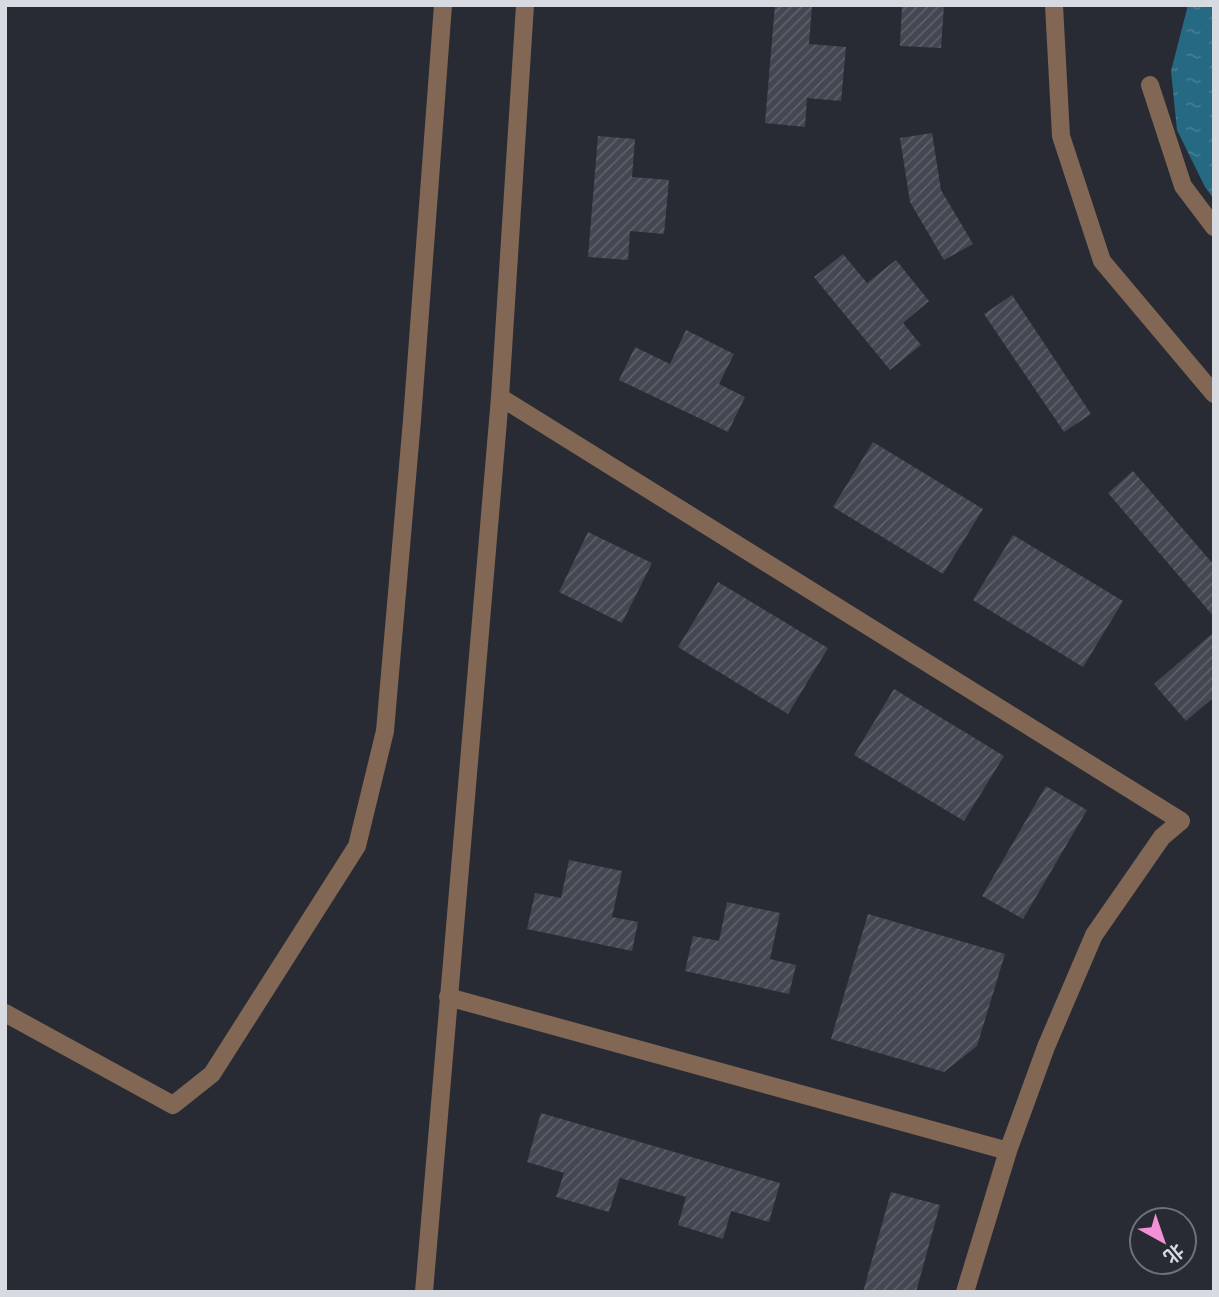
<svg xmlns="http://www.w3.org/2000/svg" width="1219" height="1297" viewBox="0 0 1219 1297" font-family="Barlow,'Noto Sans SC',sans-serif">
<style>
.water{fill:url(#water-ripples)}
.building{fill:url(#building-hatch)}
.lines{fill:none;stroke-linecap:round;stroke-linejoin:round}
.minor{stroke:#816754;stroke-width:18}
</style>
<defs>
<pattern id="water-ripples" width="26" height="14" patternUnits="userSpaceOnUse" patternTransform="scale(1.75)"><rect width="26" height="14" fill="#256982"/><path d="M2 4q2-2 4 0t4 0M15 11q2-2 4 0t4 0" fill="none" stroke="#447e93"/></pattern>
<pattern id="building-hatch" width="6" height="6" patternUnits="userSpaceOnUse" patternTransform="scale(1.75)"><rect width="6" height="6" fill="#444751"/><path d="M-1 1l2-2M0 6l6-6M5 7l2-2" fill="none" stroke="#5e616a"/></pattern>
</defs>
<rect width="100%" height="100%" fill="#282b34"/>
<path class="water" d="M1188,5H1214V199L1205,187L1177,130L1171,71Z"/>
<path class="building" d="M775,5L812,6L809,44L846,47L841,101L807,98L805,127L765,123Z
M902,5H944L941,48L900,46Z
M932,133L941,190L973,244L944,260L910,202L900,138Z
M598,136L635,139L632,177L669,180L664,234L630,231L628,260L588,257Z
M843,254L867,283L896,260L929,301L903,323L921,345L890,370L814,277Z
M1012,295L1091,414L1064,432L984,314Z
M686,330L734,354L719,384L745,397L728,432L619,380L635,347L670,364Z
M873,442L983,509L943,574L833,507Z
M1133,471L1214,565V617L1108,493Z
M588,532L652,563L622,623L559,592Z
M1013,535L1123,601L1083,667L973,600Z
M718,582L828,648L788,714L678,647Z
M1214,632V697L1186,721L1154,684Z
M894,689L1004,756L964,821L854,755Z
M1046,786L1087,810L1023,919L982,896Z
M569,860L622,871L612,917L638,922L632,951L527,929L535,893L561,898Z
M727,902L780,913L770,959L796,965L789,994L685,971L693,936L719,941Z
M868,914L1005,954L977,1046L944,1072L831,1039Z
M541,1113L780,1183L769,1222L731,1211L723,1239L678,1225L686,1197L620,1178L609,1212L556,1197L564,1173L527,1162Z
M891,1192L940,1205L916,1292H863Z"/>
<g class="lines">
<path class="minor" d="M1054,5L1061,136L1102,261L1214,394
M1150,85L1183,186L1214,227
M500,397L1181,821L1162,837L1094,935L1046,1047L1008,1151L965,1292
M448,997L1008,1151
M5,1013L173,1105L212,1074L357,846L385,731L412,420L443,5
M424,1292L500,397L525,5"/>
</g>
<rect width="1219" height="1297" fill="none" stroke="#d7dae0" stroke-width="14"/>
<g transform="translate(1163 1241) rotate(140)"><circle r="33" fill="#282b34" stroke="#6e7179" stroke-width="2"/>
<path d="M0-5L12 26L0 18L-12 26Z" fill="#f391d6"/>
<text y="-10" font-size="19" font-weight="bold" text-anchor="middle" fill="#d7dae0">北</text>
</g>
</svg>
